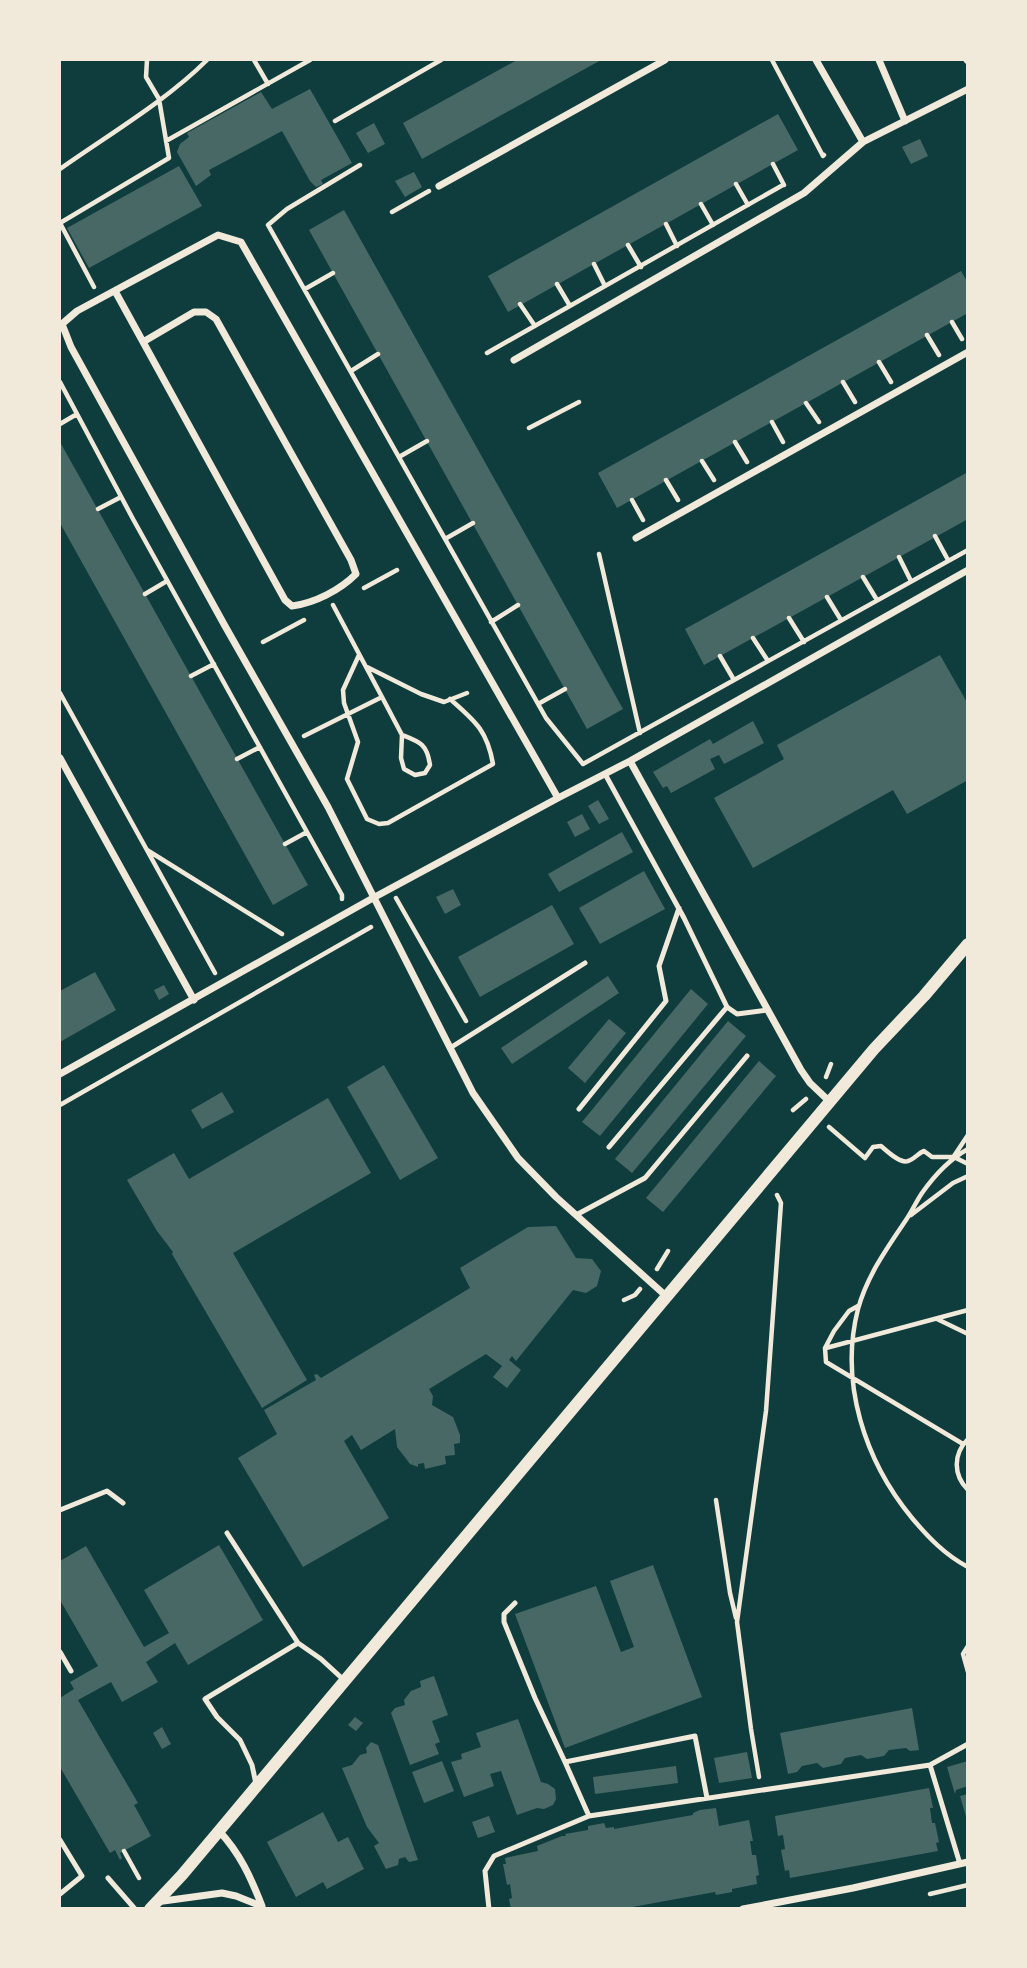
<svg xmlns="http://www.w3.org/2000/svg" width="1027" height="1968" viewBox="0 0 1027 1968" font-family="'IBM Plex Sans',sans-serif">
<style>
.building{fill:#486865}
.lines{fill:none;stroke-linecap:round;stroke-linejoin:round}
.path{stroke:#f1e9da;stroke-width:4.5}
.service{stroke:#f1e9da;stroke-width:5}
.minor{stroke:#f1e9da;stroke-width:7}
.tertiary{stroke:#f1e9da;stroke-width:12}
</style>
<rect width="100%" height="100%" fill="#0f3d3e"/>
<path class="building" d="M517,60H601L422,159L403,123Z
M310,89L352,163L321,180L323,184L316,187L310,181L282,131L209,170L211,175L196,186L177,152L180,144L189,137L187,133L261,92L272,109Z
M778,114L798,150L508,312L488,276Z
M374,123L385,144L368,153L356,133Z
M920,139L928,156L911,164L902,147Z
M179,166L202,206L89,268L67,228Z
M414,172L422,187L405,197L395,181Z
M344,210L623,709L587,729L309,230Z
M961,271L968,283V313L617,508L598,473Z
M60,442L308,885L273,905L60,523Z
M968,472V519L704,665L685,629Z
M940,655L968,704V780L907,814L893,790L753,868L714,798L784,759L777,745Z
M753,721L764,743L724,764L719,755L710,759L715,769L671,793L667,786L663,788L653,772L710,739L713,744Z
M598,800L609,819L599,824L588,806Z
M582,814L590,829L575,837L567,822Z
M622,832L633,852L559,892L548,874Z
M644,871L665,909L600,944L579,908Z
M453,889L461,905L445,914L436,897Z
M552,905L574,944L480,997L458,957Z
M95,972L116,1010L60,1042V991Z
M608,976L619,993L512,1064L501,1048Z
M164,985L169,994L159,1000L154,990Z
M691,989L708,1004L600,1136L582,1122Z
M609,1019L626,1033L585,1083L568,1068Z
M728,1021L746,1036L632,1173L615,1159Z
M759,1061L776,1076L663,1212L646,1198Z
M384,1065L438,1158L400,1180L347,1087Z
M222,1092L234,1112L202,1129L191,1110Z
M328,1098L371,1173L233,1253L307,1380L262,1408L172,1254L173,1252L157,1231L127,1180L174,1153L189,1179Z
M556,1226L576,1258L592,1259L601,1271L597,1286L586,1293L573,1290L516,1361L512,1356L509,1360L521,1370L507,1388L493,1377L502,1366L486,1354L429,1389L433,1396L432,1405L453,1417L460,1435V1443L454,1444L455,1455L445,1456L446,1464L425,1469L424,1463L418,1464V1467L410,1464L397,1447L395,1429L361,1450L352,1435L344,1441L389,1518L303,1567L238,1458L277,1434L264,1410L316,1380L314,1375L317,1374L321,1378L470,1288L460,1268L528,1227Z
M219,1545L263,1620L188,1665L175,1643L146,1662L158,1682L122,1702L111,1682L78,1700L138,1803L134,1805L151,1836L120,1853L122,1858L120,1860L115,1850L110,1853L60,1767V1698L74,1689L70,1682L98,1666L60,1600V1561L86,1546L144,1647L169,1633L144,1590Z
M653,1565L702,1697L565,1748L515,1614L596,1586L621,1652L634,1647L610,1581Z
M434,1676L448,1715L432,1721L440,1742L435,1744L439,1754L410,1765L391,1713L395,1708L405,1705L404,1700L411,1691L421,1687L420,1681Z
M912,1708L919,1750L910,1751L906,1748L889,1750L884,1756L867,1759L861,1755L845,1758L841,1764L823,1768L817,1763L802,1766L797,1772L788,1774L780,1733Z
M355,1717L363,1723L356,1731L348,1725Z
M518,1719L541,1782L548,1784L555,1789L556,1799L553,1805L544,1809L537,1808L517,1815L501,1771L490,1774L494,1786L464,1797L451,1762L462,1759L461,1754L481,1747L476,1733Z
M162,1727L171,1744L162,1749L153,1733Z
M371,1742L378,1745L418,1860L409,1862L405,1857L399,1859L398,1865L386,1869L374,1846L379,1843L367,1827L342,1768L352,1765L360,1755L367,1753L366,1748Z
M747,1752L752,1778L719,1783L714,1758Z
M442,1761L454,1791L424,1803L412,1772Z
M968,1761V1786L956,1790L955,1794L947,1767Z
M676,1766L678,1783L595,1794L593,1777Z
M929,1788L933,1808H930L932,1823H935L939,1842L936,1843L938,1851L790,1878L789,1870L785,1871L781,1850L785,1849L783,1835L778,1836L775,1816Z
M968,1794V1820H967L960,1796Z
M716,1808L719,1826L749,1820L753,1841H750L752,1855H756L759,1875L756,1876L757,1884L732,1889V1892L716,1895L715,1892L621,1909H511L509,1899L512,1898L510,1884L507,1885L503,1864H506L505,1858L538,1851L537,1846L562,1836H566L565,1834L588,1830V1826L604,1823L606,1828L614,1827V1829L693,1815V1813L700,1810Z
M323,1812L338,1842L348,1837L364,1869L327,1889L323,1882L296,1897L267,1842Z
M489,1816L495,1832L478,1838L472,1822Z"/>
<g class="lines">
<path class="path" d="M254,60L268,84
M772,60L823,156L824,155
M335,121L441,60
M166,141L310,60
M773,164L784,185
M360,165L287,209L268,225L546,718L583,764L968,550
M60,169C108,135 166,101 207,60
M736,184L748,205
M701,204L713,225
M392,212L429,191
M60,223L169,158L159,99L146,77L147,60
M60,223L94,287
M666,224L677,246
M628,245L641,267
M594,264L605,286
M557,284L570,306
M305,289L333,273
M520,304L535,326
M952,322L962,339
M927,335L939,355
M487,353L783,185
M879,362L891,382
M351,371L378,354
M60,382L133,519L342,895V899
M843,382L855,402
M806,403L819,422
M772,422L783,442
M60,424L77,414
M529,428L579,402
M735,442L747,462
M399,457L427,441
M702,461L714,480
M666,480L678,500
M632,500L643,520
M98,509L121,497
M935,536L948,560
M445,539L473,523
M599,554L640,733
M899,557L911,581
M863,577L877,600
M364,588L397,570
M145,594L167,581
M827,597L841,620
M789,618L804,642
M491,622L518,605
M753,638L768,661
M263,642L304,620
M359,655L343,690L344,703L358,742L347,779L367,819L379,824L388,823L493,764C487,730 475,721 450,699
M720,656L734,680
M367,667L421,694L444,702L467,693
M191,676L214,664
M60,693L215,973
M382,697L402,735L401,758L404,769L415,775L425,773L430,765C427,744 420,742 402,735
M538,704L565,689
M304,736L382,697L333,605
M237,759L260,747
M285,844L307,832
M147,850L282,934
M396,898L466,1021
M826,1077L831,1064
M60,1105L371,927
M793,1110L806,1099
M829,1127L865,1158L873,1147L881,1146C887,1151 900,1164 908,1161C915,1159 918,1153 924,1151L932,1157H954L968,1164
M968,1149C950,1159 934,1176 922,1193C916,1202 912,1211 906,1220C887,1248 867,1276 858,1309C839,1383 865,1461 912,1518C928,1537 945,1555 968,1567
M954,1156L968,1135
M911,1215L953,1183L968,1176
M657,1269L668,1251
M624,1300L635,1295L640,1289
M858,1306L849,1311L834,1331L825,1348L826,1362L963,1444
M937,1319L968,1334
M826,1348L968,1310
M968,1439C953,1454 953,1475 968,1490
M716,1500L730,1593L736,1618
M968,1646L963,1654L968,1672
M759,1777L751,1729L737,1622L766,1411L781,1203L777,1195
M124,1851L139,1878
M930,1894L968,1885"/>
<path class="service" d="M605,774L684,918L727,1007L737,1014L768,1010
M450,1048L585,963
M579,1109L666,1001L659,966L679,908
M609,1147L727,1007
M576,1215L645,1178L747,1056
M60,1510L107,1491L123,1503
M227,1533L298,1643L321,1659L345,1681
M515,1603L504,1614V1622L535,1698L565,1762
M60,1652L71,1671
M256,1784L252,1765L240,1740L217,1717L205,1699L298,1643
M589,1816L565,1762L695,1736L707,1798
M60,1840L82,1876L60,1894
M960,1864L930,1765L968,1744
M108,1878L135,1909
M489,1909L485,1871L494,1856L589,1816L930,1765"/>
<path class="minor" d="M816,60L863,142
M879,60L905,121
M967,60L968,61
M439,186L665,60
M115,291L285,600L292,606C315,603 340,590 356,574L351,560L216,319L206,312H194L143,342
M514,360L804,193L863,142L968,89
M636,538L968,352
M60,758L194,1000
M630,761L801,1070L810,1083L829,1101
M558,798L241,242L218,235L77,311L62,324L71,347L225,626L328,807L473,1093L518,1158L556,1197L666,1296
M60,1074L373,898L558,798L630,761L968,570
M219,1831C240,1853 251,1878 262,1906
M156,1902L222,1893L236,1896L261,1906
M743,1909L853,1888L968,1862"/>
<path class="tertiary" d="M150,1909L182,1875L219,1831L874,1049L924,996L968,944"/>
</g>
<rect width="1027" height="1968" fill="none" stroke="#f1e9da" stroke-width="122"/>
</svg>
